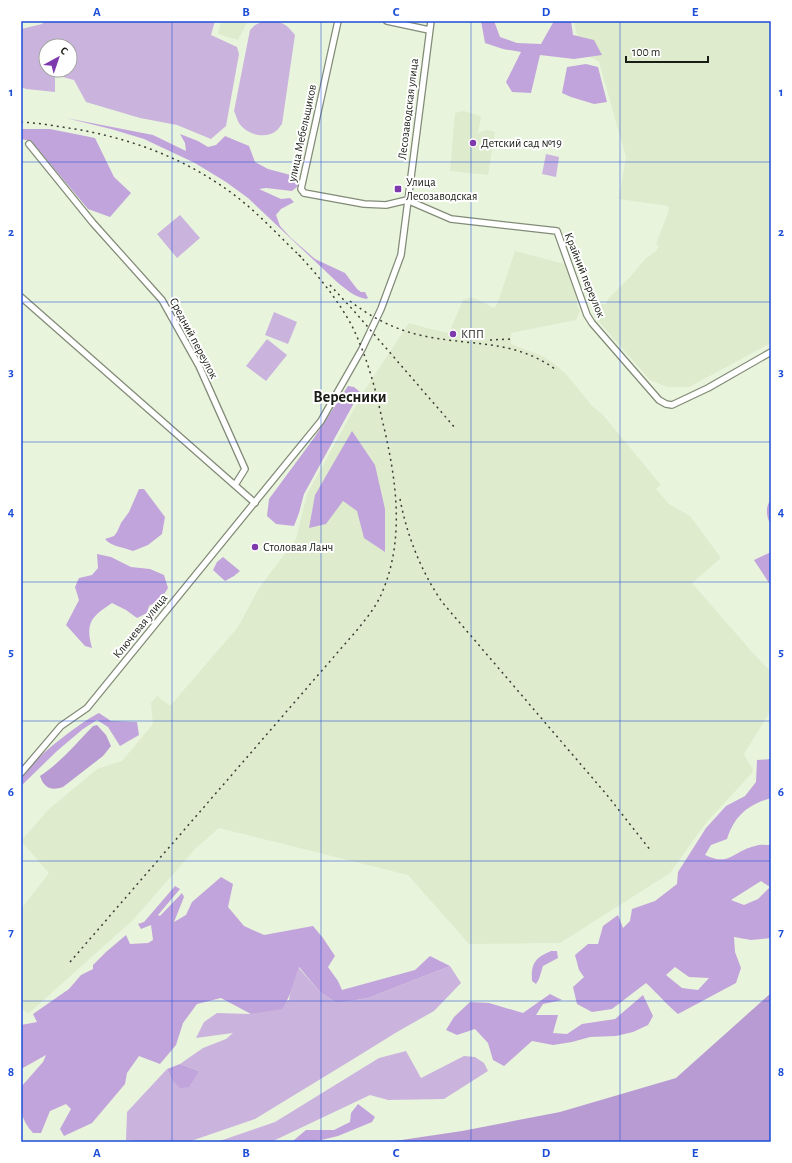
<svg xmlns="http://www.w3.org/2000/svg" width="792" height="1163" viewBox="0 0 792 1163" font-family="'Alegreya Sans',sans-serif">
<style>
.built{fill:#deebcd}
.green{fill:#cab4de;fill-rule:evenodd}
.forest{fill:#c1a4db;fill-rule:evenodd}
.water{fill:#b89bd2}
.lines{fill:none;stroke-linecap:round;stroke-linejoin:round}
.minor-casing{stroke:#828b77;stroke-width:8}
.minor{stroke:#fff;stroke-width:5.5}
.rail{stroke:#393d33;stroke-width:1.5;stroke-dasharray:2 4;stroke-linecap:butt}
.grid{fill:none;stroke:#1d4ed8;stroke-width:1;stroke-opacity:0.55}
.poi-dot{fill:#7e3aad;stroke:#fff;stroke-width:1.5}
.labels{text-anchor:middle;stroke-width:4;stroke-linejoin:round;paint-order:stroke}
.street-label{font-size:12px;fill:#1a1d15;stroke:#fff}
.poi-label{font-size:12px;fill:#1a1d15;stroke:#fff;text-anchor:start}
.district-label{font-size:16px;font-weight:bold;fill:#1a1d15;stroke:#fff}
.neatline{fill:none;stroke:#1d4ed8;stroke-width:1.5}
.grid-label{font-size:13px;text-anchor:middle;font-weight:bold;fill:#1d4ed8}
</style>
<rect width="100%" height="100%" fill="#e9f4dd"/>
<path class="built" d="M221,21H248L238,40L218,34Z
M574,21H771V343L689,387H667L650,380L594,316L593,308L601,304H606L609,298L631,276L645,259L656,251L659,246L656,244L669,210L668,206L619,199L626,157L599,62L580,51Z
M464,111L481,116L478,133L487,130L495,132L488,175L450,171L455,113Z
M515,251L565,264L577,298V305L580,311L576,320L511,333V344L543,356L556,365L567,375L592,406L603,415L661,485L656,489L669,504L690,516L721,558L692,583L752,652L771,672V710L744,754L753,770L752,773L705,824L670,873L560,943L469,944L408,875L219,828L196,848L133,920L28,1014L21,1008V909L49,873L21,841L48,810L97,769L122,761L153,724L151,703L157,696L170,706L238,627L259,588L296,539L307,494L364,391L409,323L430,329L449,333L463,300L469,298H474L494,308L498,302Z"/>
<path class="green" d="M44,21H215L211,35L237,47L239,54L226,126L211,139L177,125L140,118L86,102L74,80L55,75V92L26,89L21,87V29L42,24ZM46,46H70V70H46Z
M264,21C280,21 285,22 295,35L282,124C280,126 278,130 276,131C265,140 246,134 239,123C237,120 236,115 234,111L250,30L255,25Z
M546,154L559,157L556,177L542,174Z
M180,215L200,238L177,258L157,234Z
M274,312L297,322L288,344L265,335Z
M267,339L287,355L266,381L246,366Z
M450,966L461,983L434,1011L397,1032L355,1058L255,1119L188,1142H155L126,1140L127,1112L167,1069L172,1080L199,1071L180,1064L203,1048L226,1039L233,1033L196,1038L204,1022L217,1013L251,1014L289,1000L291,987L298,967L320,992L337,1003L368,998Z
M406,1051L421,1078L464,1056L475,1057L484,1063L488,1071L444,1099L388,1100L370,1095L271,1142H217L275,1122L379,1058Z"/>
<path class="forest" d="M481,21H494L500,37L517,43L541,44L554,21H571L573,35L594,40L602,55L574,59L540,55L531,93L512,92L506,82L521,52L503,49L485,43Z
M586,64L598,67L607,102L594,104L571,97L562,93L567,67Z
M66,118L153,135L186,151L185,143L180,134L198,141L208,147L216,145L225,136L249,146L255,162L268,169L298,177V186L292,191L266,188L259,189L281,199L290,198L294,202L281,209L276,215L280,226L291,238L315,259L345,273L357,289L361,292H365L368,298L366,299C353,296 347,290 337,282L248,198L226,182L195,163L144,139L111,129Z
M21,129H50L95,138L114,177L131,193L110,217L88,209L31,141L21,139Z
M348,386L354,387L360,392L304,494L299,513L294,526L276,524L267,516L269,499L314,438Z
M352,431L375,465L385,509V552L364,538L357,511L343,501L326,524L309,528L315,495Z
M139,489H144L165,517L162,534L148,545L133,551C123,547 112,547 105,539L114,536L117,532L121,523L129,512Z
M771,500V525C766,517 765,506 771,500Z
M771,552V586L754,560Z
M97,554L111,557L131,567L150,569L164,575L168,588L161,599L149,606L147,613L137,618L126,610L112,603C91,617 85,623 92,648L85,646L66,625L79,600L75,587L79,578L92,575L98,568Z
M223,557L240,571L234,576L225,581L213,570L217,562Z
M99,713L111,721L137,722L139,735L120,746L108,727L97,720L83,729L57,751L21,786C21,784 20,782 21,780C26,763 82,721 99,713Z
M771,759V798C748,805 735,815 727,839L711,845L705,855C730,867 733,851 755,846C760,844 766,845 771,845V938L751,940L734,937L735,952L741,968L736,983L678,1014C666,1004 657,993 646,983L612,1009L592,1012L577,1004L573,987L584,977L579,970L575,955L588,944H598L603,926L618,915L623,928L630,921L632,909L655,901L677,884L678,872L706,828L726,806L745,796L756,782L757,760ZM761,881L770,887L758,899L744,905L731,900ZM675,967L689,977L709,978L698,990L682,988L666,975Z
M221,877L233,884L228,907L244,926L264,935L313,926L323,938L335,956L328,967L338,981L342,990L415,970L430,956L450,966L368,998L337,1003L320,992L299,967C293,981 291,997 282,1009L251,1014L221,998L197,1004L183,1023L176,1045L160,1064L139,1056L127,1073L125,1084L92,1123L64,1136L60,1129L71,1109L66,1104L50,1111L41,1133H33C19,1118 21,1106 21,1087L43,1062L46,1055L21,1069V1025L37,1022L33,1014L69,989L81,975L93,969V965L106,952L126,935L130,944L148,943L153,940L151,925L141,929L138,924L144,922L175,886L180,889L158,915L160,916L182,893L184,897L174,922L186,915L192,902Z
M551,951H557L558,958L543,966L539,979L536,984L532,981C531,963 535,958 551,951Z
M550,994L562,1000L543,1004L536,1015H558L553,1033L567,1034L582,1024L615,1019L643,995L653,1016L648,1025L633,1032L616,1036L590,1037L572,1042L553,1045L532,1041L504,1066L493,1060L488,1043L475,1029L457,1035L446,1030L454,1017L470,1002L489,1003L523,1013Z
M180,1064L199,1071L189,1087L180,1088L172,1080L167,1069Z
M358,1104L375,1117L372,1122L338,1136L313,1142H294V1140L306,1130H334L350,1122L351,1113Z"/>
<path class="water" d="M97,725L106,735L111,746L103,756L63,787C51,791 44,788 40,776C61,762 76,744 93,726Z
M771,993V1142H388L462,1131L560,1112L676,1078Z"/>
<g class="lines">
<g class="minor-casing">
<path id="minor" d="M338,21L301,189L304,193L364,204L386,205L407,200
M387,21L429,30
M29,144L93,223L162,300L199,366L245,469L235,485
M407,200L451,219L557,231L587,315L592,323L659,400L666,404L672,405L708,388L771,352
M21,297L255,503
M21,773L61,726L87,708L321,421L362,349L381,309L401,255L431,21"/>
</g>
<use href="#minor" class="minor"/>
<path class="rail" d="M21,122C41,123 61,127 81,130C139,141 190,161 237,197C260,215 280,237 301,257
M330,285L354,311L456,429
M350,301C373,319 400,332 429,337C476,346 514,340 555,369
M490,340L511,339
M400,499C407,536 421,571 442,602L607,795L651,851
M70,962L357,630C366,619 375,608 381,595C406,539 396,477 382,419C375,386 366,354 351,324C337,299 318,275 298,254"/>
</g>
<path class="grid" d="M172,21V1142M321,21V1142M471,21V1142M620,21V1142M21,162H771M21,302H771M21,442H771M21,582H771M21,721H771M21,861H771M21,1001H771"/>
<g class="poi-dot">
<circle cx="473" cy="143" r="4"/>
<rect x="394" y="185" width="8" height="8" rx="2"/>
<circle cx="453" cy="334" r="4"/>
<circle cx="255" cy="547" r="4"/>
</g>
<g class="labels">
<g class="street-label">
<text transform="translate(408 109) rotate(-83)" y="4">Лесозаводская улица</text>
<text transform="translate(302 133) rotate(-78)" y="4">улица Мебельщиков</text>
<text transform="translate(585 275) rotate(68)" y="4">Крайний переулок</text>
<text transform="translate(194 338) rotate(62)" y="4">Средний переулок</text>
<text transform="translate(140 626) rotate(-51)" y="4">Ключевая улица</text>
</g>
<g class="poi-label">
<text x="481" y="147">Детский сад №19</text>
<text x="406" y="186">Улица<tspan x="406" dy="14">Лесозаводская</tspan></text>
<text x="461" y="338">КПП</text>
<text x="263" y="551">Столовая Ланч</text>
</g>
<g class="district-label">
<text x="350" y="402">Вересники</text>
</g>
</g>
<rect width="792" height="1163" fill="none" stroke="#ffffff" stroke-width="44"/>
<g transform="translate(58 58) rotate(40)"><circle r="19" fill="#ffffff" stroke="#a3a5a1"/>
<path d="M0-3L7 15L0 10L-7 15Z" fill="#7e3aad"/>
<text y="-6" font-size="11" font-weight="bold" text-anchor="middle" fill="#1a1d15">С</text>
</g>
<path d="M626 56v6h82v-6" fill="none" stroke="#1a1d15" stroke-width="2"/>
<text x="632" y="56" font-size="12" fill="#1a1d15" stroke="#ffffff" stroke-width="3" paint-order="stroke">100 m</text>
<rect x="22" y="22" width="748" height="1119" class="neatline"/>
<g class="grid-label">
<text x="97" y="16">A</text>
<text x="246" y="16">B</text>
<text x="396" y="16">C</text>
<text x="546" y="16">D</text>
<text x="695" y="16">E</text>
<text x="11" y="96">1</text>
<text x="781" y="96">1</text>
<text x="11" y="236">2</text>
<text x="781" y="236">2</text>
<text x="11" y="376">3</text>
<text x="781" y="376">3</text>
<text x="11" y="516">4</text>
<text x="781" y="516">4</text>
<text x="11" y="656">5</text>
<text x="781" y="656">5</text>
<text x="11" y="796">6</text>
<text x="781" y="796">6</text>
<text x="11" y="936">7</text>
<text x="781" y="936">7</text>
<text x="11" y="1076">8</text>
<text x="781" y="1076">8</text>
<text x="97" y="1157">A</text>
<text x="246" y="1157">B</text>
<text x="396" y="1157">C</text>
<text x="546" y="1157">D</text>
<text x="695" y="1157">E</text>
</g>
</svg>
